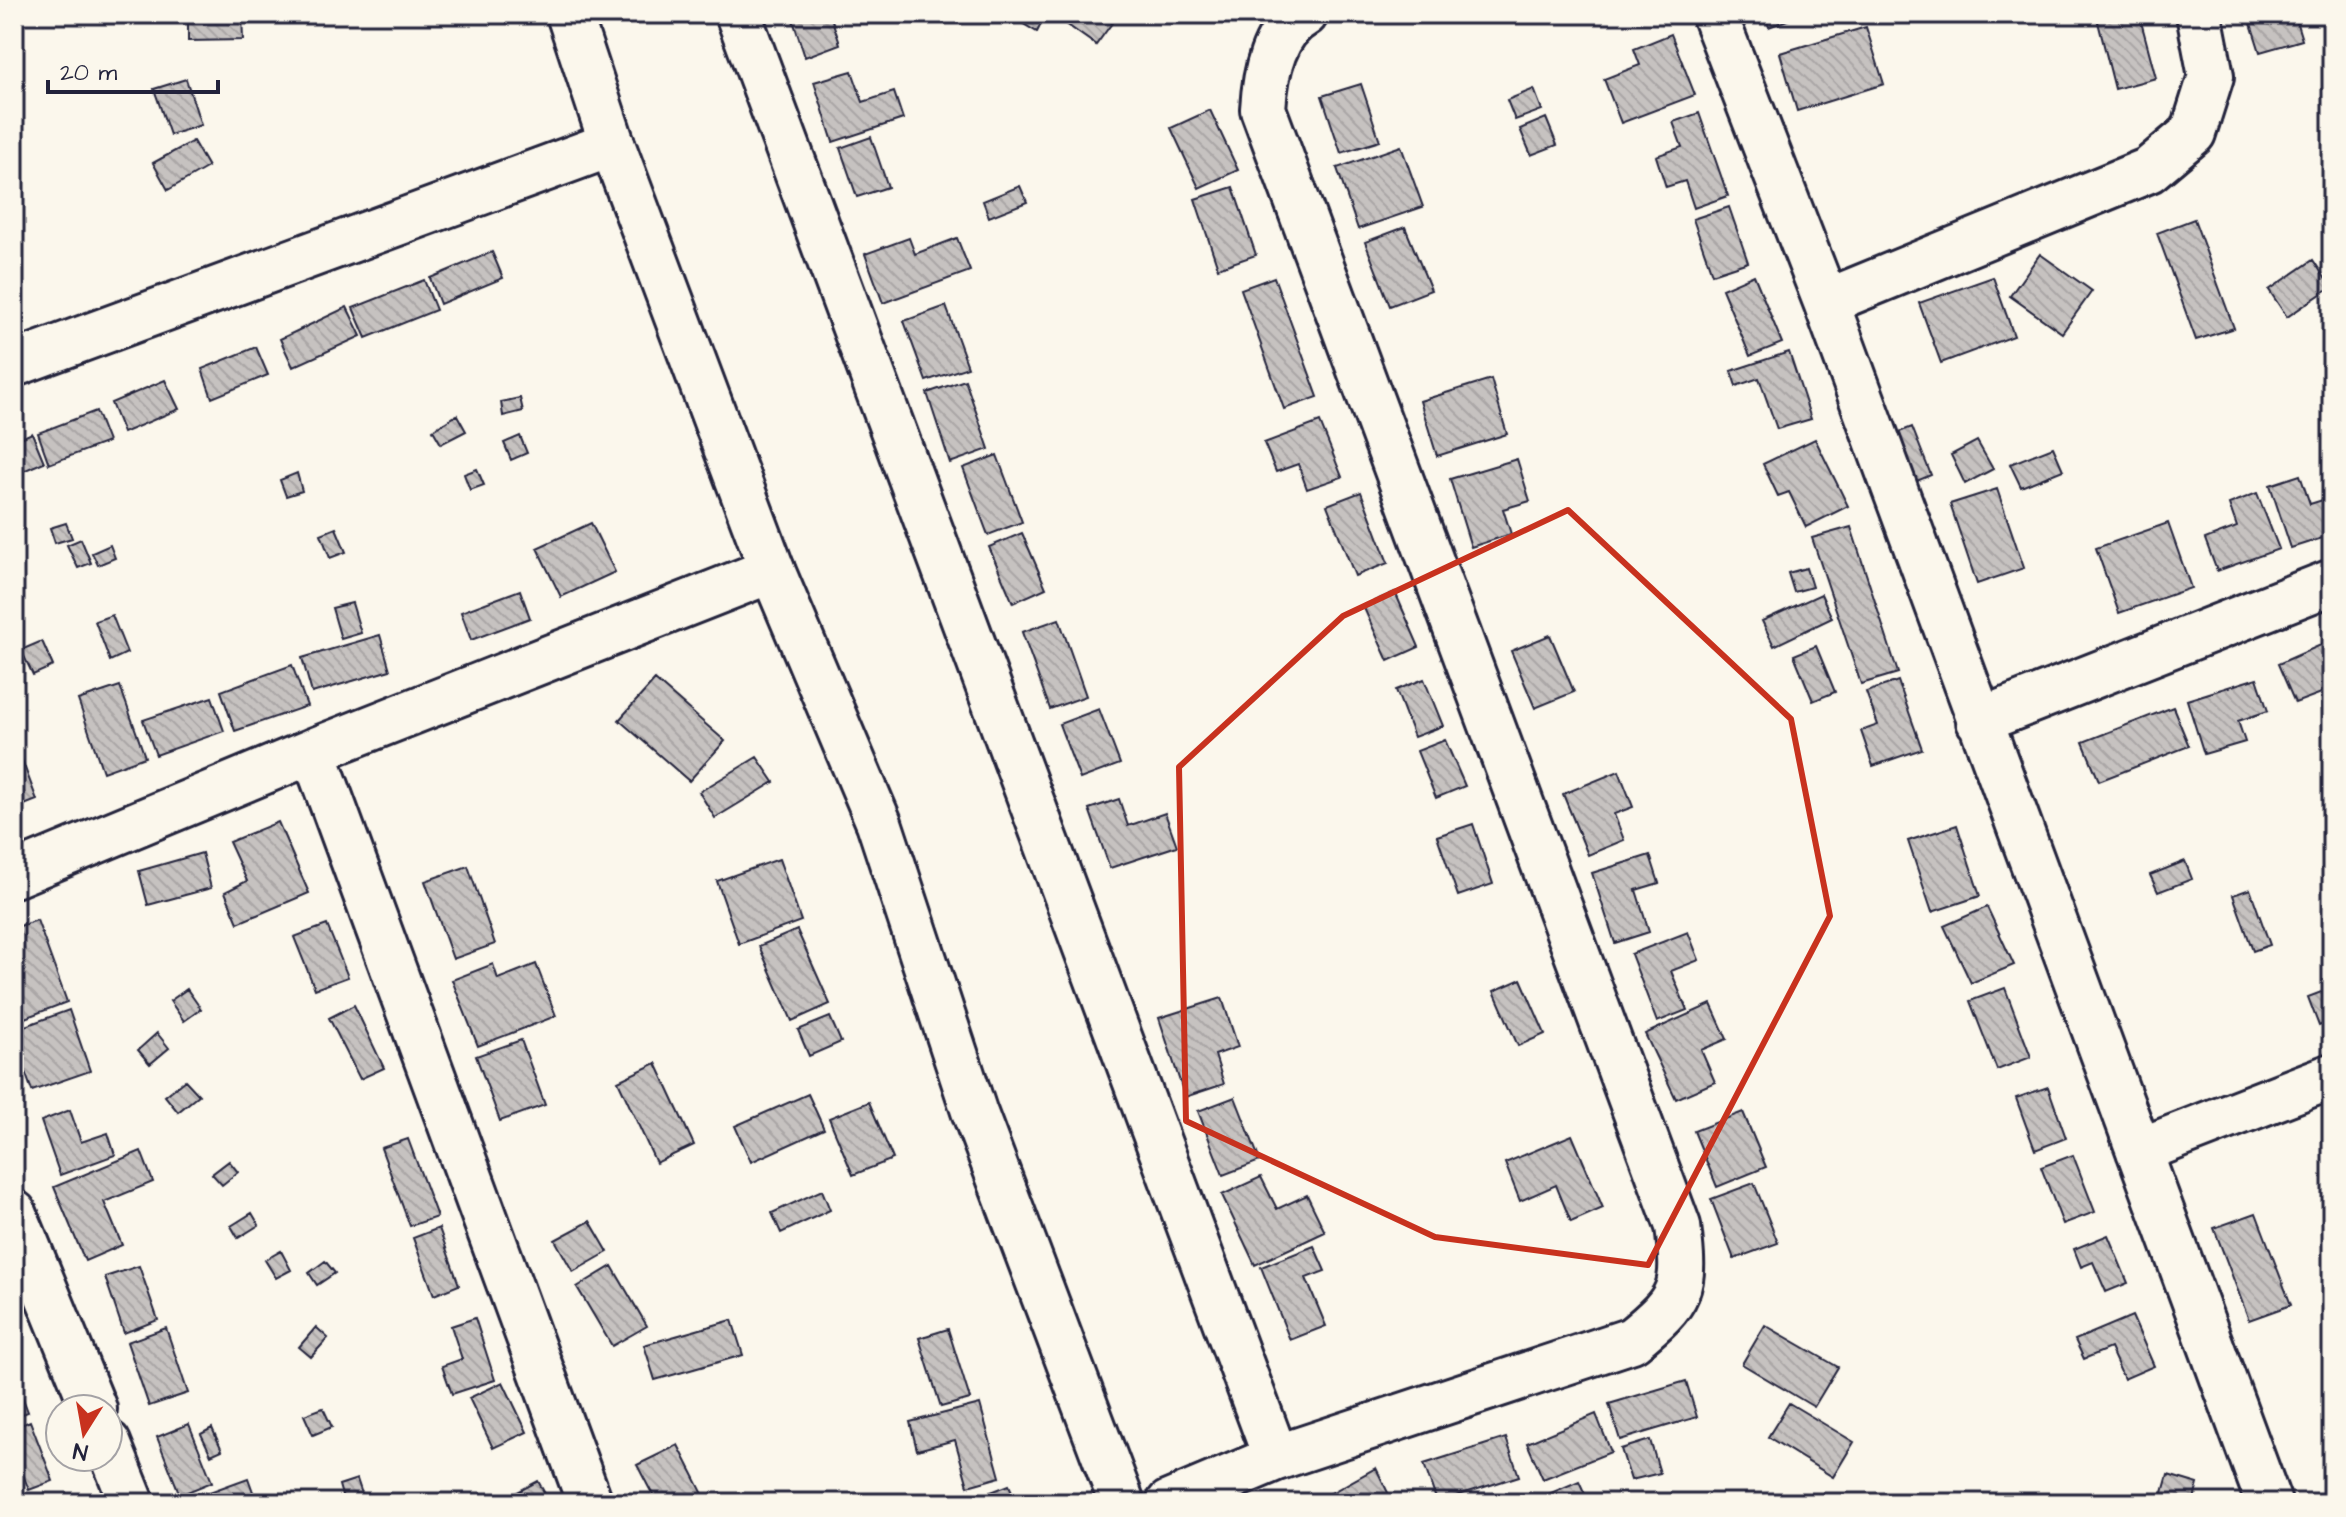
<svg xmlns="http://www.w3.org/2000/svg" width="2346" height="1517" viewBox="0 0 2346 1517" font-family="'Architects Daughter',sans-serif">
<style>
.building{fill:url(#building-back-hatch);stroke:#22223b;stroke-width:2}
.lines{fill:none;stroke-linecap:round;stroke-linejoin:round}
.street-casing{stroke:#22223b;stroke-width:50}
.secondary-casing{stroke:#22223b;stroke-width:50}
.street{stroke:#fbf7ec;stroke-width:44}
.secondary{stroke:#fbf7ec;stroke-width:44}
.marked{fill:none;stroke:#c8321e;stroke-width:6;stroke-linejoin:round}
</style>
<defs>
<pattern id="building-back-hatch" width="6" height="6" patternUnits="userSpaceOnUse" patternTransform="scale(2)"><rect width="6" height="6" fill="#c6c2c0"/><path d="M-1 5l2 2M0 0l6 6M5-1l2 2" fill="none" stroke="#aaa6a6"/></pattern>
</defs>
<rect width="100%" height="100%" fill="#fbf7ec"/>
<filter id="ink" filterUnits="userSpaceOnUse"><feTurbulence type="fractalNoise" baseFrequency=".0125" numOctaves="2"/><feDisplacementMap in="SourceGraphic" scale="16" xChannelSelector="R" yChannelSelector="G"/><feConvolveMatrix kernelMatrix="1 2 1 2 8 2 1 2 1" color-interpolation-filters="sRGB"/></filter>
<g filter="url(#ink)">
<path class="building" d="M188,14H242L243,40L188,41Z
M791,14H830L840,44L805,57Z
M1007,14H1034L1043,20L1037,32Z
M1052,14H1109L1115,19L1096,45Z
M1764,14H1803L1769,27Z
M2096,14H2139L2156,78L2115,89Z
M2248,14H2294L2302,40L2260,52Z
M1866,27L1884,84L1797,111L1780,53Z
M1671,34L1695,95L1621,123L1604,79L1640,65L1634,49Z
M852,71L863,102L894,92L903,119L833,142L814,82Z
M186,79L201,125L170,135L154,89Z
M1361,84L1380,141L1341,153L1322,96Z
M1534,89L1542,110L1515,120L1507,100Z
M1210,110L1238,170L1199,188L1171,128Z
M1699,113L1728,196L1694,208L1685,181L1666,187L1656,156L1682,147L1673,122Z
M1546,118L1557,145L1531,155L1520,129Z
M871,137L888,187L857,197L840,148Z
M193,141L208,167L168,190L153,163Z
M1401,146L1423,207L1358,229L1337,168Z
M1020,186L1027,202L989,217L983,201Z
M1233,187L1256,255L1218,268L1195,199Z
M1729,207L1748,262L1712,274L1693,219Z
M2194,219L2234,328L2196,340L2157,233Z
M1405,227L1431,290L1390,306L1365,242Z
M909,238L915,254L957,238L970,271L883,303L865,254Z
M492,252L503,278L440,304L430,278Z
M2040,254L2092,291L2062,333L2010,296Z
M2313,260L2331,287L2287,317L2269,290Z
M1754,275L1782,343L1750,356L1722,289Z
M1274,277L1318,397L1284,409L1241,289Z
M1993,277L2014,336L1941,363L1919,303Z
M424,280L436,310L366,338L353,308Z
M946,306L968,367L926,381L904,321Z
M347,307L361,336L293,367L280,339Z
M256,347L268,375L212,398L202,369Z
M1789,352L1811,419L1777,429L1759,378L1736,386L1731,371Z
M1491,379L1507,434L1437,456L1420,401Z
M165,380L179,409L123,433L111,403Z
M965,380L989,449L950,463L927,393Z
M520,398L523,411L503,416L501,402Z
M96,411L108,442L49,464L38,433Z
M457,415L466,431L441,444L433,430Z
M1320,422L1342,477L1307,489L1298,464L1276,472L1264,443Z
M1912,427L1931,475L1903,487L1884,438Z
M32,433L44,462L14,475V441Z
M520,436L527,453L511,460L504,443Z
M1815,439L1848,506L1806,527L1789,492L1778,496L1763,464Z
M1977,441L1993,469L1965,484L1951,455Z
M2053,447L2063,470L2021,487L2010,464Z
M997,455L1022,522L988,535L963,468Z
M1517,459L1530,501L1503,509L1511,534L1471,547L1450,479Z
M477,469L484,485L470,490L464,474Z
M297,473L302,491L286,496L280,480Z
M2300,475L2310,504L2332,497V535L2291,548L2270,485Z
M1997,489L2024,568L1977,584L1950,504Z
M1361,492L1388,563L1355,576L1327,505Z
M2257,493L2279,549L2217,571L2205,539L2237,527L2229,504Z
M66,523L72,538L55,543L50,528Z
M591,523L615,572L561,597L537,548Z
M2168,523L2191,588L2119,613L2096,548Z
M1851,527L1898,673L1861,684L1812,538Z
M336,528L346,552L330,558L321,534Z
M1022,533L1046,588L1013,603L989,547Z
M81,539L91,563L78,568L67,545Z
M110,545L115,558L98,565L92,553Z
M1806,568L1812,587L1794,592L1788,573Z
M520,590L530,618L471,640L461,612Z
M1395,592L1419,647L1388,661L1363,606Z
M1821,594L1832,618L1774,646L1762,621Z
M352,603L361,633L341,639L332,608Z
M112,615L127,653L110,661L95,621Z
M1059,619L1086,696L1050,709L1022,632Z
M380,635L390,670L312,693L302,658Z
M1550,635L1574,692L1535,708L1511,651Z
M2332,640V689L2295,703L2278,664Z
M42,641L53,666L33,675L21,650Z
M1816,646L1835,692L1813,701L1794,655Z
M292,665L307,706L235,731L221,691Z
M2257,678L2268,711L2238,721L2245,742L2204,754L2187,700Z
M1424,679L1443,726L1414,737L1396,690Z
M655,680L725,741L689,781L619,720Z
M1898,681L1922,749L1873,766L1861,731L1878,725L1866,692Z
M120,686L145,757L103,772L78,700Z
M212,697L224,731L156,755L143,720Z
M2173,707L2189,746L2099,781L2083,742Z
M1099,709L1120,764L1080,779L1059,724Z
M14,739L37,800L14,809Z
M1445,740L1465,786L1436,798L1417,751Z
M757,757L774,782L715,818L699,792Z
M1619,771L1633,807L1614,814L1624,840L1588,855L1563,794Z
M1119,799L1128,826L1165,813L1177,846L1110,868L1089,809Z
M278,822L309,893L238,923L225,892L247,881L229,842Z
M1473,824L1493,884L1458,896L1437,836Z
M1957,825L1980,896L1932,912L1908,841Z
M202,853L211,888L148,905L139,871Z
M1650,855L1659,883L1636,890L1649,932L1615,943L1592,873Z
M779,859L801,921L739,944L717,881Z
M2185,861L2192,879L2158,892L2150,875Z
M468,866L495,944L453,959L425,881Z
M2250,889L2270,945L2253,951L2233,895Z
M1987,907L2014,965L1971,983L1944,926Z
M37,920L67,1002L14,1022V928Z
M327,925L348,977L315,989L294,937Z
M797,930L830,1004L792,1021L759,946Z
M1688,932L1699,960L1671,971L1687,1010L1657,1022L1631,954Z
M493,964L498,979L536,964L556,1016L478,1046L452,980Z
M1521,979L1545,1034L1518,1046L1494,991Z
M2005,988L2031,1057L1997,1070L1970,1001Z
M2332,988V1021L2319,1026L2308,997Z
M187,989L201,1009L184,1021L170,1001Z
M1222,998L1238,1047L1215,1055L1224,1084L1185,1097L1159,1018Z
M1711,1004L1727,1039L1701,1050L1715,1082L1676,1099L1645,1034Z
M354,1005L384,1068L360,1079L329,1018Z
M69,1010L90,1071L32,1091L14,1041V1030Z
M830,1017L841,1042L809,1056L798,1030Z
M157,1033L169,1048L150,1064L138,1050Z
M521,1040L545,1105L500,1121L476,1056Z
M656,1063L694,1145L656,1163L618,1081Z
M185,1080L199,1095L178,1112L165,1096Z
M2048,1087L2066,1138L2035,1150L2016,1098Z
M808,1094L824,1129L751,1162L735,1126Z
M1235,1097L1260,1161L1223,1175L1198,1111Z
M869,1102L893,1159L853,1175L829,1118Z
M70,1110L81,1142L108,1133L115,1155L60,1175L41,1121Z
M1743,1112L1766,1167L1717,1187L1694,1131Z
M1572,1135L1603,1208L1571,1222L1556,1185L1520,1201L1505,1163Z
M408,1139L437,1217L410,1226L381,1148Z
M141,1151L153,1182L104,1202L122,1245L85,1261L54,1187Z
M2073,1155L2095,1212L2063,1224L2041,1167Z
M229,1161L238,1172L222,1185L212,1174Z
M1261,1177L1277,1209L1307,1195L1325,1232L1255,1265L1222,1195Z
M1754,1183L1778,1243L1734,1259L1711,1199Z
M822,1190L830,1210L781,1233L772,1213Z
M252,1213L259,1225L238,1238L231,1226Z
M2256,1213L2291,1305L2249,1320L2214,1228Z
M590,1221L608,1252L573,1272L555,1240Z
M439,1228L459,1285L434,1295L413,1238Z
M2108,1235L2128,1283L2106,1292L2093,1262L2081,1267L2074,1249Z
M1314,1246L1325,1271L1306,1278L1326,1326L1290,1340L1261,1267Z
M281,1251L291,1270L276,1278L265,1260Z
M325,1261L335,1273L317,1285L309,1273Z
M139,1266L158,1320L124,1333L105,1277Z
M612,1266L647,1326L612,1346L577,1287Z
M2132,1316L2154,1366L2124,1379L2110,1348L2084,1359L2075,1340Z
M475,1318L495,1380L452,1394L442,1366L462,1359L451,1326Z
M732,1320L743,1355L655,1380L644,1345Z
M1765,1325L1838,1367L1814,1407L1742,1364Z
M316,1327L328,1338L311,1357L299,1347Z
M166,1328L188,1393L149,1406L127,1342Z
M948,1329L970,1399L941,1407L919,1338Z
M14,1375L28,1412L14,1417Z
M1686,1381L1697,1417L1620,1440L1609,1404Z
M503,1382L527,1432L493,1448L469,1398Z
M1789,1403L1854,1442L1833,1477L1768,1437Z
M980,1404L1000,1477L968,1486L955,1440L917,1450L910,1422Z
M323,1408L332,1427L313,1435L304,1415Z
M1596,1414L1611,1452L1543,1479L1527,1443Z
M30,1421L53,1481L29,1490L14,1452V1428Z
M189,1424L212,1482L180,1495L157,1437Z
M212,1428L222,1450L211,1455L201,1434Z
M1506,1438L1519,1476L1437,1502L1424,1464Z
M1650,1440L1660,1473L1631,1480L1621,1449Z
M678,1445L706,1500L701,1503H657L637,1465Z
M1376,1468L1391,1499L1382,1503H1313Z
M2168,1475L2198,1484L2193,1503H2160Z
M248,1478L257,1503H182V1502Z
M357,1479L365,1503H344L339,1485Z
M538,1481L550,1503H514L510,1496Z
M1579,1481L1589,1503H1549L1546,1495Z
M1009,1485L1017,1503H968V1501Z"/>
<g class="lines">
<g class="street-casing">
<path id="street" d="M738,14L1276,1458
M1714,14L1826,302L2269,1503
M1826,302L2149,170L2193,133L2211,76L2199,14
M14,364L612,144
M1979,721L2332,582
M14,875L313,751
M2139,1151L2332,1076
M14,1213L94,1409
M108,1443L132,1503
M590,1503L313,751L772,570
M1169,1503L1276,1458L1632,1340C1682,1299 1686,1290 1678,1226L1263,109C1265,76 1272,32 1305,14"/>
</g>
<g class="secondary-casing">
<path id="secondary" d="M569,14L612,144L772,570L879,823L974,1111L1122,1503"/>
</g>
<use href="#street" class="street"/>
<use href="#secondary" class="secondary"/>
</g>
</g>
<path class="marked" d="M1568,510L1791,719L1830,916L1648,1265L1435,1237L1186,1121L1179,767L1343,616Z"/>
<rect width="2346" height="1517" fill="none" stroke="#fbf7ec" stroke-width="48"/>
<rect x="24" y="24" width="2298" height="1469" fill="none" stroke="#22223b" stroke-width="3" filter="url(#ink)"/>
<g transform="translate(84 1433) rotate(191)"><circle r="38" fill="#fbf7ec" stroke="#a4a2a5" stroke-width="2"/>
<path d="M0-6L14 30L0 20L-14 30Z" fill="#c8321e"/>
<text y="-12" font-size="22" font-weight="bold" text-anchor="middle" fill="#22223b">N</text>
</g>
<path d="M48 80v12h170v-12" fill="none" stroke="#22223b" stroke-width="4"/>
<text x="60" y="80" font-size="24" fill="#22223b" stroke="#fbf7ec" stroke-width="6" paint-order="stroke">20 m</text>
</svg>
